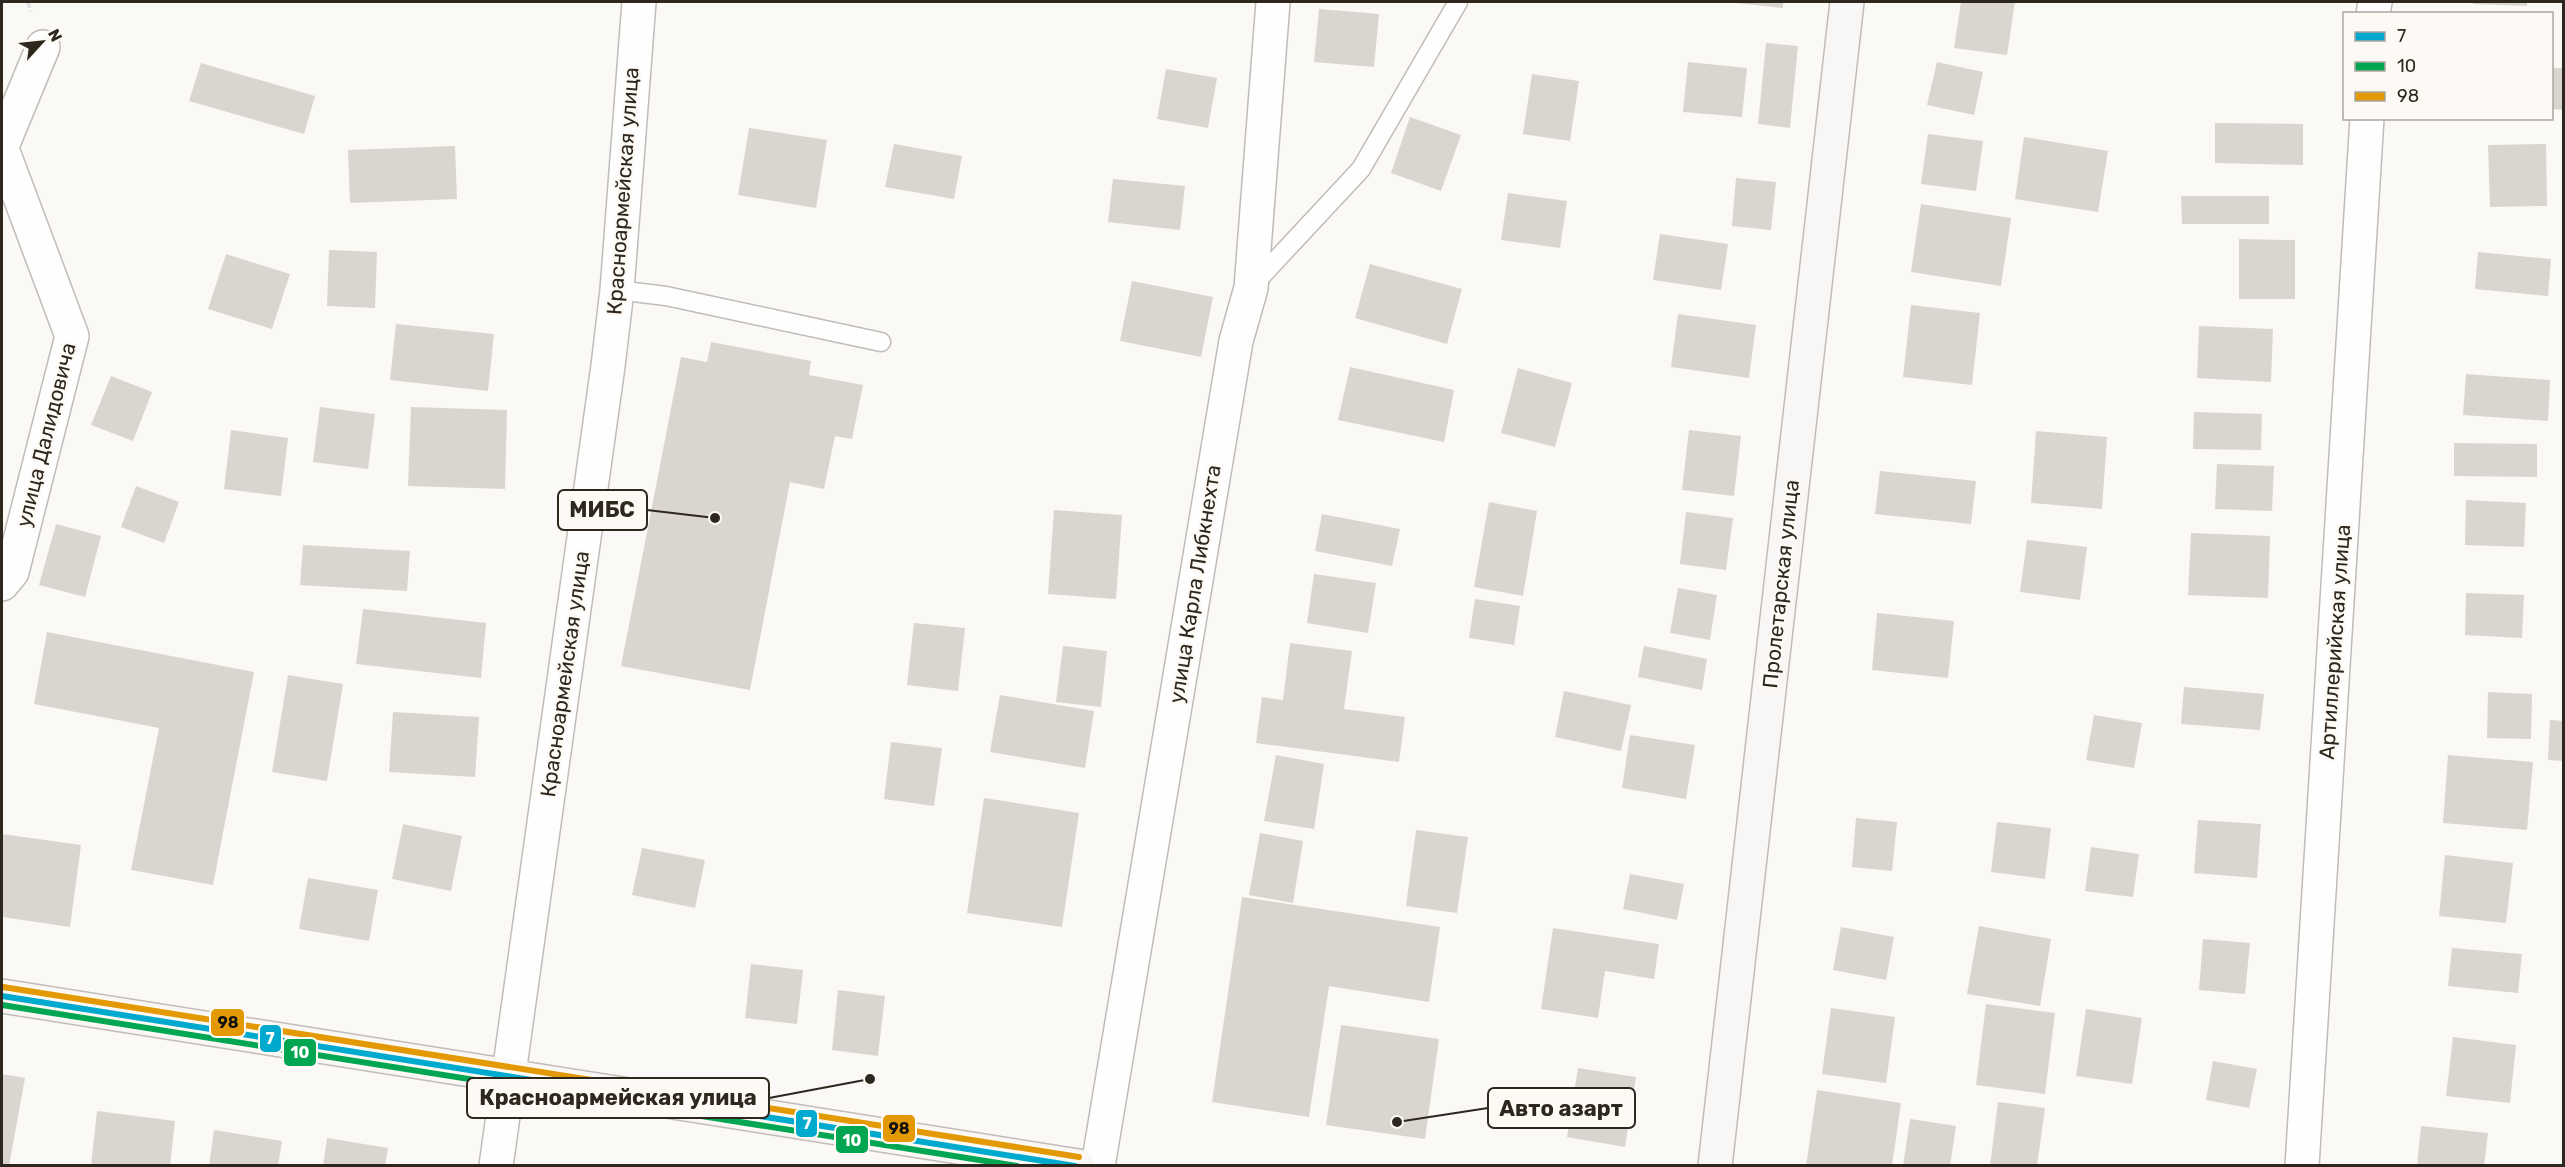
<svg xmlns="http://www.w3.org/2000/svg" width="2565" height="1167" viewBox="0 0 2565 1167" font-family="Rubik,sans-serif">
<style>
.building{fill:#dbd5d0}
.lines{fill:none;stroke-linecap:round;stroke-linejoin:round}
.service-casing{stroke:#c1bcb7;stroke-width:21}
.minor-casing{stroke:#c1bcb7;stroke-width:36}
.secondary-casing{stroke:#c1bcb7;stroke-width:36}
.path{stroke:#e2e1e0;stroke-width:4;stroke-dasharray:6 3;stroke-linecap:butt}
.service{stroke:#fefefe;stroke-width:18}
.minor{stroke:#fefefe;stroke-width:33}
.secondary{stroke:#f9f6f6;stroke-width:33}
.bus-1-casing{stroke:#fdf9f4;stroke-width:10}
.bus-2-casing{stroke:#fdf9f4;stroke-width:10}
.bus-3-casing{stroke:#fdf9f4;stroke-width:10}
.bus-1{stroke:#00a9ce;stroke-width:6}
.bus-2{stroke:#00a651;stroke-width:6}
.bus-3{stroke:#e39903;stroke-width:6}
.labels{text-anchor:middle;stroke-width:5;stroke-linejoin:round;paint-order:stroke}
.street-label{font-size:21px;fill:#2e271e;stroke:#fdf9f4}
.leader{fill:none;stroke:#2e271e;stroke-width:2}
.callout-dot{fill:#2e271e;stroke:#fdf9f4;stroke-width:2}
.callout{fill:#fdf9f4;stroke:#2e271e;stroke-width:2}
.callout-label{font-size:22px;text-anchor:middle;font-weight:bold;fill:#2e271e}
.line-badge{stroke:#fdf9f4;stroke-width:2}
.badge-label{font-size:16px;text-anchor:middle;font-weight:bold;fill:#fff}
.pale-badge-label{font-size:16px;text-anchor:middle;font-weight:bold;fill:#111}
</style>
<rect width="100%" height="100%" fill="#fbf9f6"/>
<path class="building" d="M1726,2H1783V8Z
M1961,2H2015L2007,55L1954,48Z
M2473,2H2527V6L2473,4Z
M1319,9L1379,14L1374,67L1314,62Z
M1766,43L1798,46L1790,128L1758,124Z
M1688,62L1747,68L1742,117L1683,112Z
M1937,62L1983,72L1974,115L1927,105Z
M201,63L315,96L304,134L189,101Z
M2552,68H2564L2563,110L2552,109Z
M1166,69L1217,78L1208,128L1157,119Z
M1532,74L1579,81L1570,141L1523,134Z
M1410,117L1461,135L1441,191L1391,173Z
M2215,123L2303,124V165L2215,163Z
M749,128L827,140L816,208L738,195Z
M1928,134L1983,141L1976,191L1921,184Z
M2024,137L2108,151L2098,212L2015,199Z
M894,144L962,156L954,199L885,187Z
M2546,144L2547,206L2490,207L2488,145Z
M455,146L457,199L350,203L348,150Z
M1736,178L1776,182L1771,230L1732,226Z
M1113,179L1185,186L1180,230L1108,222Z
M1508,193L1567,201L1560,248L1501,240Z
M2181,196H2269V224H2182Z
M1921,204L2011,218L2001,286L1911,272Z
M1660,234L1728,244L1721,290L1653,280Z
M2239,239L2295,240V299H2239Z
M329,250L377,252L375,308L327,306Z
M2478,252L2551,259L2548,296L2475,289Z
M226,254L290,274L272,329L208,309Z
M1370,264L1462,289L1447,344L1355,318Z
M1132,281L1213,297L1201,357L1120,341Z
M1911,305L1980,313L1972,385L1903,377Z
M1678,314L1756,325L1749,378L1671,367Z
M396,324L494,334L488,391L390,380Z
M2199,326L2273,329L2271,382L2197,378Z
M711,342L811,361L809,375L863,385L852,439L835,436L824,489L790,482L750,690L621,666L681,357L707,362Z
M1350,367L1454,390L1444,442L1338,420Z
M1518,368L1572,383L1555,447L1501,433Z
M2466,374L2550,380L2548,421L2463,415Z
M111,376L152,392L133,441L91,425Z
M320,407L375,414L368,469L313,462Z
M411,407L507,410L505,489L408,486Z
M2194,412L2262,414L2261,450L2193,449Z
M231,430L288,438L281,496L224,489Z
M1689,430L1741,436L1734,496L1682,490Z
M2036,431L2107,437L2102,509L2031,503Z
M2454,443L2537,444V477L2454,476Z
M2217,464L2274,466L2272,511L2215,509Z
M1880,471L1976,481L1971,524L1875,514Z
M136,486L179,502L164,543L121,527Z
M2466,500L2526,503L2524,547L2465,545Z
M1489,502L1537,511L1523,596L1474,587Z
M1054,510L1122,515L1116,599L1048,594Z
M1686,512L1733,518L1726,570L1680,564Z
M1322,514L1400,529L1392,566L1315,551Z
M56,524L101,536L85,597L39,585Z
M2191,533L2270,536L2268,598L2188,595Z
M2027,540L2087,547L2080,600L2020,592Z
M303,545L410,551L407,591L300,585Z
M1314,574L1376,583L1368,633L1307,623Z
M1678,588L1717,595L1710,640L1670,633Z
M2466,593L2524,595L2522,638L2465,635Z
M1475,599L1520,606L1514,645L1469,638Z
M363,609L486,623L481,678L356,664Z
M1877,613L1954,621L1948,678L1872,670Z
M914,623L965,628L958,691L907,685Z
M47,632L254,672L213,885L131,870L159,728L34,704Z
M1290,643L1352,651L1344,709L1405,717L1399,762L1256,743L1262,697L1283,700Z
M1063,646L1107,651L1101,707L1056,702Z
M1644,646L1707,659L1702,690L1638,677Z
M288,675L343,684L327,781L272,772Z
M2184,687L2264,694L2260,730L2181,724Z
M1564,691L1631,705L1621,751L1555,737Z
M2488,692L2532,694L2531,739L2487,738Z
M1000,695L1094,711L1085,768L990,752Z
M393,712L479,717L475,777L389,772Z
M2094,715L2142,723L2134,768L2086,760Z
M2550,720L2564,721V761L2548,760Z
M1630,735L1695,745L1686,799L1622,788Z
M891,742L942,748L934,806L884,799Z
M1276,755L1324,764L1314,829L1264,821Z
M2448,755L2533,762L2527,830L2443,823Z
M984,798L1079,813L1062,927L967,913Z
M1856,818L1897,822L1892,871L1852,867Z
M2198,820L2261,824L2257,878L2194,873Z
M1997,822L2051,828L2045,879L1991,872Z
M403,824L462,836L451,891L392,879Z
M1416,830L1468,837L1457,913L1406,906Z
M1260,833L1303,841L1293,903L1249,895Z
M2,834L81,845L70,927L2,917Z
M2091,847L2139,854L2133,897L2085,891Z
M642,848L705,860L695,908L632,895Z
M2445,855L2513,863L2506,923L2439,916Z
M1630,874L1684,884L1677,920L1623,909Z
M308,878L378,890L369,941L299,929Z
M1242,897L1440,927L1429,1002L1329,986L1309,1117L1212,1102Z
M1979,926L2051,939L2040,1006L1967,994Z
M1841,927L1894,937L1886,980L1833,970Z
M1553,928L1659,944L1654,979L1605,971L1598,1018L1541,1009Z
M2203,939L2250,943L2245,994L2199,990Z
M2452,948L2522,954L2518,993L2448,986Z
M751,964L803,970L797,1024L745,1018Z
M838,990L885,996L878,1056L832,1050Z
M1986,1004L2055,1013L2045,1094L1976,1085Z
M1831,1008L1895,1017L1886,1083L1822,1074Z
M2086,1009L2142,1018L2132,1084L2076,1076Z
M1341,1025L1439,1039L1425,1139L1326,1125Z
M2453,1037L2516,1045L2510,1103L2446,1096Z
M2213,1061L2257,1069L2249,1108L2206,1100Z
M1578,1068L1636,1077L1625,1147L1567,1137Z
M2,1074L25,1078L9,1166L2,1164Z
M1817,1090L1901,1103L1892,1166H1806Z
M1998,1102L2045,1108L2037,1166H1990Z
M97,1111L175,1121L170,1166H91Z
M1910,1119L1956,1126L1950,1166H1903Z
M2421,1126L2488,1133L2484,1166H2417Z
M214,1130L282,1141L278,1166H209Z
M327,1138L388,1148L385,1166H323Z"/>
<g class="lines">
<g class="service-casing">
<path id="service" d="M1252,286L1361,169L1458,2
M617,290L666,296L881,342"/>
</g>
<g class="minor-casing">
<path id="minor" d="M2373,14L2375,2
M2,146L43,47
M2,149L72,336L12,572L2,584
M496,1166L608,366L617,290L639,2
M1098,1166L1236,341L1251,288L1273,2
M2302,1166L2367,118"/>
</g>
<g class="secondary-casing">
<path id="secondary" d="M2,996L1078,1166
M1715,1166L1847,2"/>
</g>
<path class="path" d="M28,2L31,12"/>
<use href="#service" class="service"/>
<use href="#minor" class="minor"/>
<use href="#secondary" class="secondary"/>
<g class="bus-1-casing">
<path id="bus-1" d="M2,996L1075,1166"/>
</g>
<g class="bus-2-casing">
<path id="bus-2" d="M2,1005L1017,1166"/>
</g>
<g class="bus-3-casing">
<path id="bus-3" d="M3,987L1079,1157"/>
</g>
<use href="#bus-1" class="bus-1"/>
<use href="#bus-2" class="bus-2"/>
<use href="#bus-3" class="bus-3"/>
</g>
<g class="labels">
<g class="street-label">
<text transform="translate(623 191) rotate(-86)" y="7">Красноармейская улица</text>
<text transform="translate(46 435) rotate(-76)" y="7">улица Далидовича</text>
<text transform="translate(1195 584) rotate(-81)" y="7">улица Карла Либкнехта</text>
<text transform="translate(1781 584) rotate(-84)" y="7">Пролетарская улица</text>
<text transform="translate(2335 642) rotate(-86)" y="7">Артиллерийская улица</text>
<text transform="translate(565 674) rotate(-82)" y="7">Красноармейская улица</text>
</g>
</g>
<path class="leader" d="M715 518L647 510M870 1079L769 1098M1397 1122L1488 1108"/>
<g class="callout-dot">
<circle cx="715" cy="518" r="6"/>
<circle cx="870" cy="1079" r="6"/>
<circle cx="1397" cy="1122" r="6"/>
</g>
<g class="callout">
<rect x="558" y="490" width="89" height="40" rx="6"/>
<rect x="467" y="1078" width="302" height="40" rx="6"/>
<rect x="1488" y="1088" width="147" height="40" rx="6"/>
</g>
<g class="callout-label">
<text x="602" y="517">МИБС</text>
<text x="618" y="1105">Красноармейская улица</text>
<text x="1561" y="1116">Авто азарт</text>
</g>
<g class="line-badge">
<rect x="210" y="1008" width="35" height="29" rx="6" fill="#e39903"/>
<rect x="259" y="1024" width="23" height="29" rx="6" fill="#00a9ce"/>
<rect x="283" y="1038" width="34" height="29" rx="6" fill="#00a651"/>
<rect x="795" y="1109" width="23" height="29" rx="6" fill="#00a9ce"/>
<rect x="882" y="1114" width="34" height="29" rx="6" fill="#e39903"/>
<rect x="835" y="1125" width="34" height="29" rx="6" fill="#00a651"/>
</g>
<g class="badge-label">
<text x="270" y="1044">7</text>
<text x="300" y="1058">10</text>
<text x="807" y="1129">7</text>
<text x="852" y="1146">10</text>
</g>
<g class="pale-badge-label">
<text x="228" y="1028">98</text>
<text x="899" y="1134">98</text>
</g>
<rect width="2565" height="1167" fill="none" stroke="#2e271e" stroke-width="6"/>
<rect x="2343" y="12" width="210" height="108" fill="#fdf9f4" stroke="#aaa59e" stroke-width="1.5"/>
<rect x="2355" y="32" width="30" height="9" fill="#00a9ce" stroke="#aaa59e" stroke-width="1.5"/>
<text x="2397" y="42" font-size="18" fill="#2e271e">7</text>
<rect x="2355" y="62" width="30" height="9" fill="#00a651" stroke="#aaa59e" stroke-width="1.5"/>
<text x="2397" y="72" font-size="18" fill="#2e271e">10</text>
<rect x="2355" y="92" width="30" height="9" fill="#e39903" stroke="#aaa59e" stroke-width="1.5"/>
<text x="2397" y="102" font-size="18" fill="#2e271e">98</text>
<g transform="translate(42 42) rotate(63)" stroke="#fdf9f4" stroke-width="4.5" paint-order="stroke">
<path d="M0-4.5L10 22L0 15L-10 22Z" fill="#2e271e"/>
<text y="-9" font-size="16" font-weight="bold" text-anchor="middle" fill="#2e271e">N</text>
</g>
</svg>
